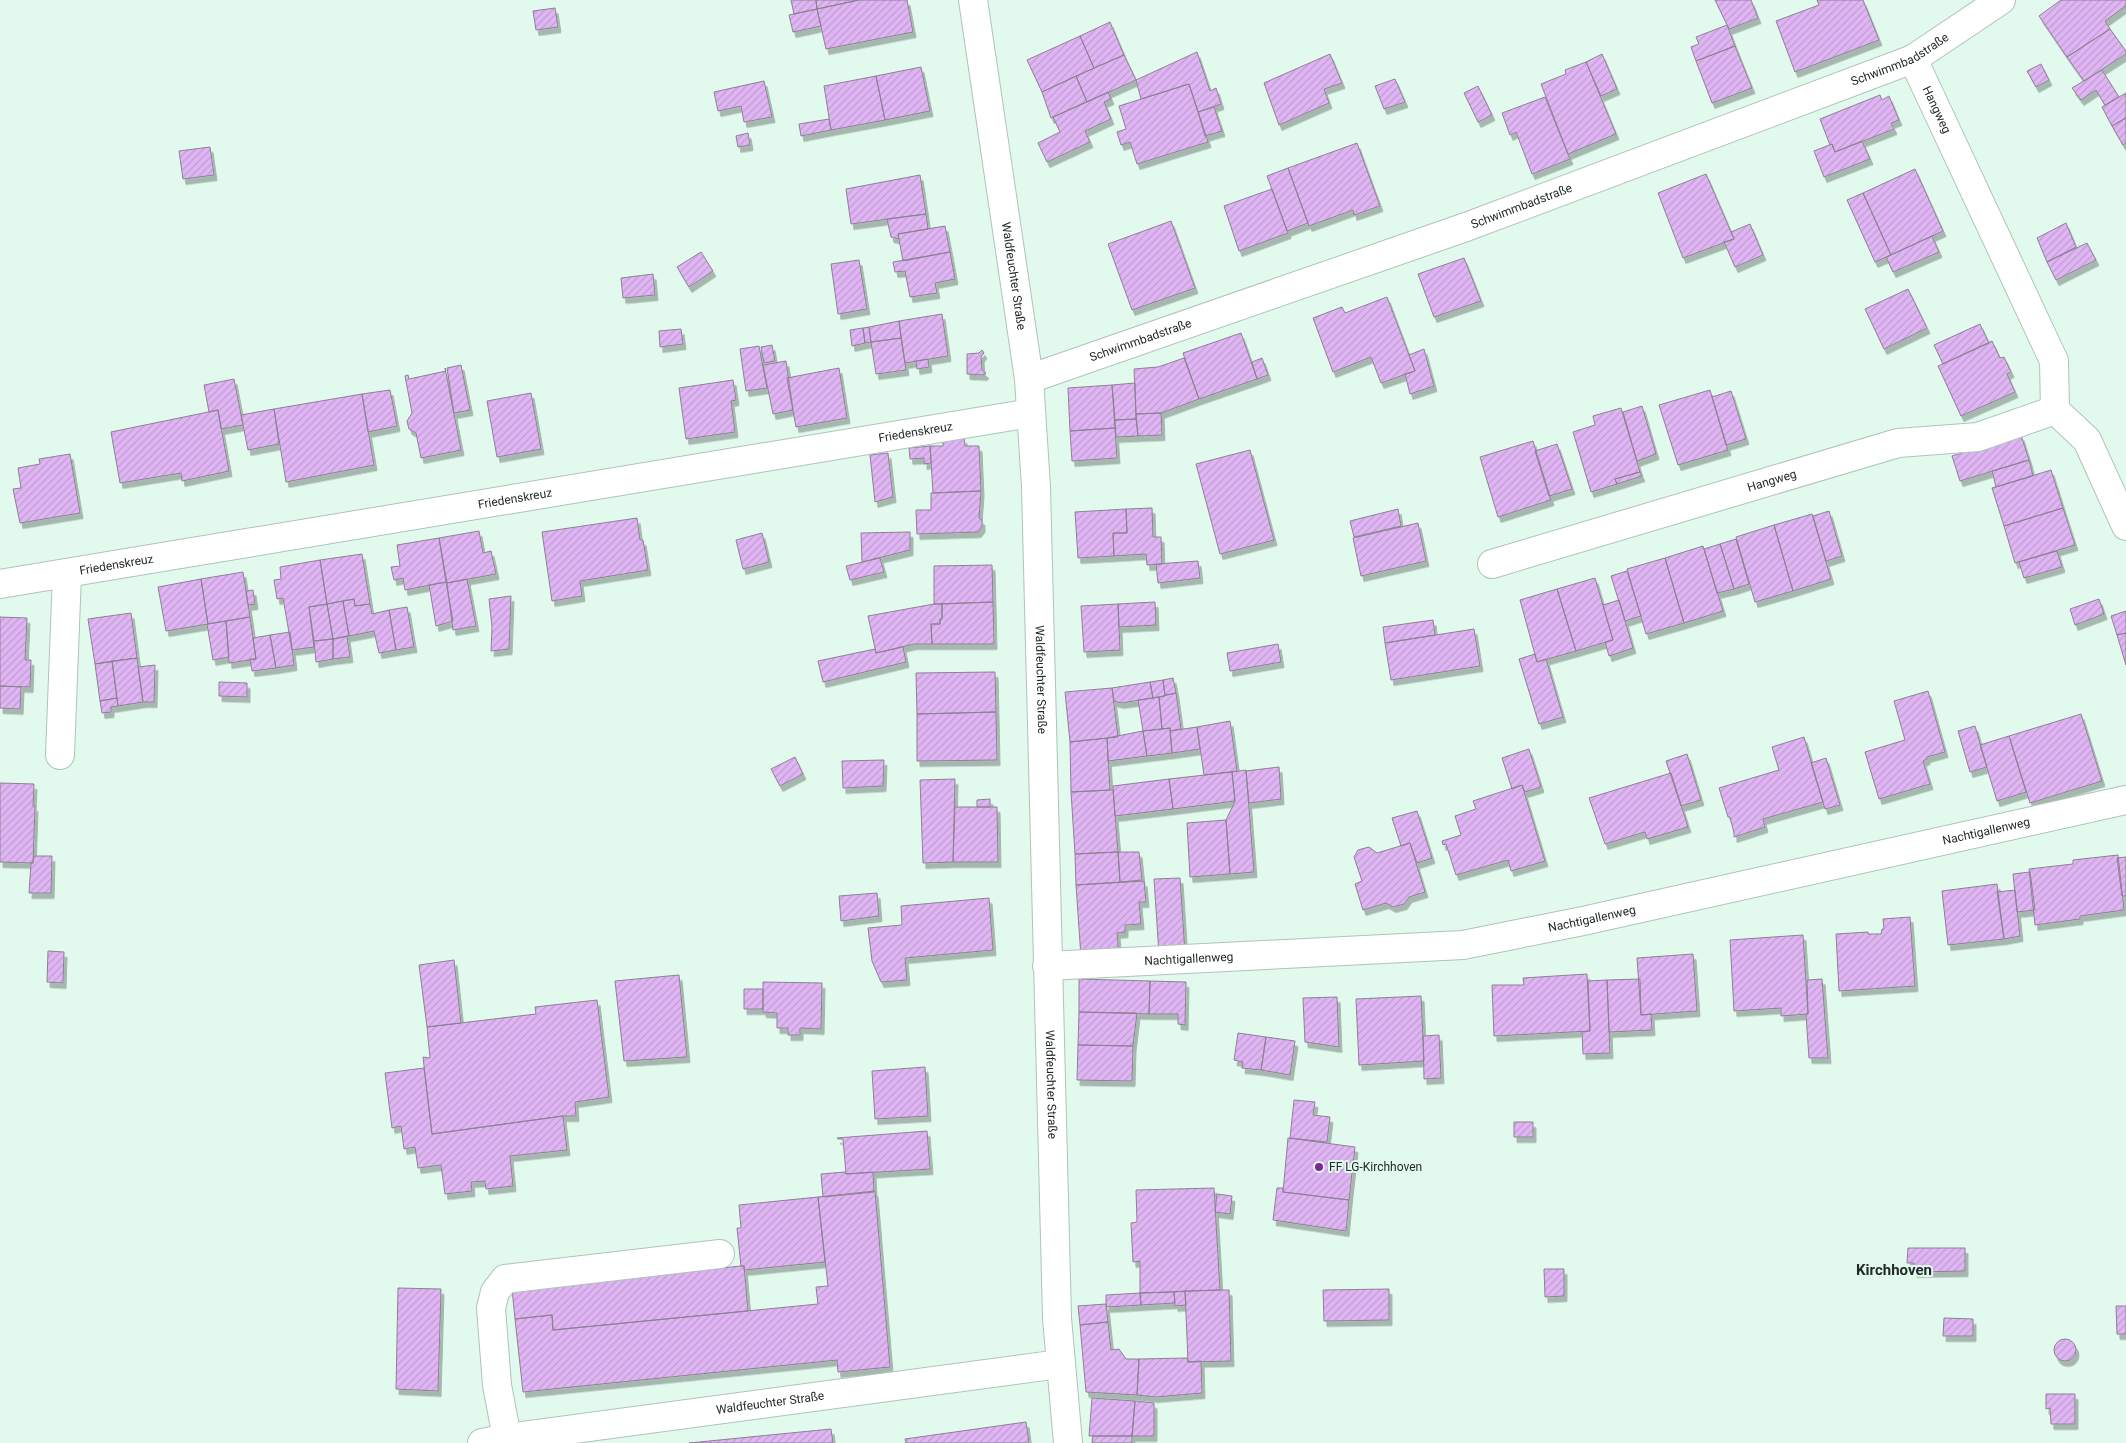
<svg xmlns="http://www.w3.org/2000/svg" width="2126" height="1443" viewBox="0 0 2126 1443" font-family="Roboto,sans-serif">
<style>
.building{fill:url(#building-hatch);stroke:#8c8192;filter:url(#shadow)}
.lines{fill:none;stroke-linecap:round;stroke-linejoin:round}
.minor-casing{stroke:#aec4b9;stroke-width:30}
.minor{stroke:#fff;stroke-width:28}
.poi-dot{fill:#7b299a;stroke:#e2f9ee;stroke-width:2}
.labels{text-anchor:middle;stroke-width:4;stroke-linejoin:round;paint-order:stroke}
.street-label{font-size:12px;fill:#222b27;stroke:#e2f9ee}
.poi-label{font-size:12px;fill:#222b27;stroke:#e2f9ee;text-anchor:start}
.quarter-label{font-size:15px;font-weight:bold;fill:#222b27;stroke:#e2f9ee}
</style>
<defs>
<pattern id="building-hatch" width="6" height="6" patternUnits="userSpaceOnUse" patternTransform="scale(1.25)"><rect width="6" height="6" fill="#e0b5f4"/><path d="M-1 1l2-2M0 6l6-6M5 7l2-2" fill="none" stroke="#c09cd1"/></pattern>
<filter id="shadow"><feDropShadow dx="3" dy="5.5" stdDeviation="0" flood-color="#0004"/></filter>
</defs>
<rect width="100%" height="100%" fill="#e2f9ee"/>
<path class="building" d="M791,0H816L817,9L794,14Z
M816,0H859L817,9Z
M859,0H907L913,32L826,49L817,9Z
M1715,0H1751L1758,18L1729,29Z
M1817,0H1863L1879,40L1795,72L1776,21L1819,5Z
M2061,0H2126V6L2105,21L2110,29L2067,57L2039,16Z
M555,8L558,27L536,30L533,11Z
M817,9L821,26L793,32L789,15Z
M1110,22L1124,55L1094,68L1080,36Z
M1727,25L1735,46L1696,61L1691,47L1699,44L1696,37Z
M2110,29L2126,51V54L2084,81L2067,57Z
M1080,36L1094,68L1042,92L1027,60Z
M1735,46L1752,88L1712,103L1696,61Z
M1197,52L1210,91L1216,88L1221,104L1198,112L1189,84L1141,99L1136,80Z
M1330,54L1342,83L1324,89L1329,103L1279,125L1264,83Z
M1602,54L1617,89L1601,96L1586,62Z
M1124,55L1136,80L1087,102L1076,76Z
M1586,62L1616,134L1568,154L1541,84L1566,74L1565,70Z
M2041,64L2049,80L2036,87L2027,71Z
M921,67L930,111L885,120L876,76Z
M2102,70L2119,97L2105,105L2096,90L2081,100L2072,88Z
M876,76L885,120L831,130L824,86Z
M1076,76L1087,102L1051,118L1042,92Z
M1395,79L1405,102L1384,109L1375,86Z
M764,81L772,117L744,122L741,106L718,111L714,92Z
M1189,84L1208,142L1137,164L1130,142L1121,145L1117,132L1126,129L1119,106Z
M1478,86L1492,115L1478,122L1464,93Z
M1108,92L1111,99L1104,102L1111,119L1085,131L1090,142L1047,162L1038,143L1060,132L1053,117Z
M2126,93V118L2112,126L2102,107Z
M1880,95L1882,100L1889,96L1899,120L1891,123L1894,129L1835,152L1832,144L1830,145L1820,119Z
M1545,97L1570,159L1532,174L1516,132L1510,135L1502,113Z
M1214,107L1222,131L1205,136L1198,112Z
M2126,118V143L2123,145L2112,126Z
M829,119L831,130L801,136L799,124Z
M748,133L750,145L738,147L736,136Z
M1862,141L1870,159L1824,177L1814,151L1832,144L1835,152Z
M1357,143L1380,206L1354,215L1353,210L1309,226L1288,168Z
M210,147L214,175L183,179L179,151Z
M1288,168L1308,223L1287,231L1267,176Z
M1915,169L1943,231L1891,255L1863,193Z
M1706,174L1734,239L1683,258L1658,193Z
M920,175L926,214L851,224L846,189Z
M1272,189L1288,233L1239,251L1224,206Z
M1863,193L1891,255L1875,262L1847,200Z
M926,214L928,229L898,234L899,239L891,237L887,219Z
M1171,221L1195,288L1132,310L1108,244Z
M2066,223L2076,247L2047,262L2037,238Z
M1750,224L1763,255L1735,267L1724,242L1734,239L1731,232Z
M945,226L950,252L903,261L898,234Z
M1932,236L1939,252L1893,272L1886,257Z
M2087,243L2096,260L2056,280L2047,262Z
M701,252L713,271L689,287L677,267Z
M950,252L955,279L935,283L937,293L910,297L905,271L895,272L893,262Z
M1464,258L1481,301L1434,317L1418,274Z
M859,260L867,309L838,314L831,264Z
M653,274L655,295L623,298L621,278Z
M1908,289L1927,328L1884,349L1865,309Z
M1387,297L1415,371L1381,383L1371,357L1333,372L1313,318L1342,307L1345,313Z
M942,314L948,356L905,363L899,321Z
M899,321L901,338L871,342L869,327Z
M1980,324L1989,343L1943,364L1934,345Z
M869,327L871,342L865,343L863,328Z
M863,328L865,343L852,346L850,330Z
M681,329L683,344L660,347L659,331Z
M1241,333L1257,379L1199,399L1183,353Z
M901,338L906,370L876,374L871,342Z
M1992,341L2000,358L2004,357L2011,372L2007,374L2015,392L1961,416L1938,366Z
M772,345L775,361L764,363L761,347Z
M759,346L767,388L746,391L740,349Z
M1424,349L1434,386L1410,394L1405,374L1415,371L1409,355Z
M982,350L984,353L981,357L982,370L986,373L984,375L967,374V354L979,353Z
M1184,358L1199,399L1161,413L1136,414L1134,369L1158,367Z
M1262,358L1268,375L1257,379L1252,362Z
M928,359L929,367L917,369L916,361Z
M786,361L793,410L773,414L763,365Z
M461,365L470,410L454,413L447,368Z
M445,368L461,450L421,458L416,433L409,429L407,421L412,413L405,376L408,375L409,379L446,371Z
M839,368L847,418L796,427L787,378Z
M234,379L243,425L221,429L218,410L209,412L204,385Z
M733,380L736,400L731,401L735,432L686,439L679,388Z
M1135,383L1136,419L1115,420L1112,385Z
M1112,385L1115,428L1070,431L1068,388Z
M390,390L397,426L368,432L362,394Z
M1710,390L1728,450L1678,465L1659,405Z
M1731,391L1746,439L1726,445L1712,397Z
M531,393L541,449L497,457L487,401Z
M362,394L374,465L286,482L274,409Z
M1642,406L1656,454L1637,461L1623,412Z
M1621,408L1640,472L1615,479L1617,484L1591,492L1573,432L1595,425L1593,416Z
M274,409L279,444L248,450L241,415Z
M218,410L229,471L182,481L181,473L120,483L111,432Z
M1161,413L1162,435L1138,436L1136,414Z
M1136,419L1138,436L1116,437L1115,420Z
M1115,428L1117,458L1072,461L1070,431Z
M2021,435L2029,460L1960,481L1952,456Z
M964,438L965,446H979L981,491L933,493L930,446H943V439Z
M1533,441L1551,500L1498,517L1480,457Z
M1557,444L1572,489L1549,496L1535,451Z
M930,446L931,463L924,464V458L910,459L909,448Z
M1250,450L1274,540L1220,554L1196,464Z
M888,453L893,497L875,502L870,455Z
M70,454L80,513L20,523L13,489L21,488L18,468L40,464L39,459Z
M2029,460L2033,476L1996,487L1992,471Z
M2051,470L2063,508L2004,526L1992,488Z
M1640,472L1642,476L1617,484L1615,479Z
M981,491L979,518L982,520V527L978,532L917,534L916,510H931V493Z
M1152,508L1153,537H1161L1162,564L1147,565L1146,554L1114,556L1113,533H1127L1126,509Z
M2063,508L2075,545L2015,563L2004,526Z
M1126,509L1127,533H1113L1114,556L1078,558L1075,512Z
M1398,509L1401,526L1354,537L1350,521Z
M1829,511L1842,556L1826,561L1813,516Z
M1812,514L1831,579L1793,591L1774,525Z
M637,518L640,540H643L648,570L580,581L582,596L552,601L542,532Z
M1418,523L1426,561L1361,576L1353,538Z
M1774,525L1793,591L1755,602L1736,537Z
M479,531L483,553L491,551L496,574L447,583L439,538Z
M910,532V550L862,562L861,533Z
M762,533L769,562L743,569L736,540Z
M439,538L446,582L405,590L403,578L394,580L391,567L400,566L397,545Z
M1736,539L1749,584L1734,589L1720,544Z
M1720,544L1734,589L1717,593L1704,549Z
M1703,546L1723,611L1684,623L1665,558Z
M2057,551L2062,567L2024,578L2019,562Z
M362,554L370,604L355,606L354,599L327,604L320,560Z
M880,558L884,572L850,580L846,566Z
M1665,558L1684,623L1646,634L1627,569Z
M320,560L327,604L309,607L314,647L292,650L283,598L277,599L274,580L281,579L280,567Z
M1198,561L1200,578L1158,583L1156,564Z
M992,565L993,602L934,604V566Z
M1627,571L1641,616L1625,621L1611,576Z
M243,572L250,617L208,624L201,579Z
M1595,578L1613,640L1576,651L1557,589Z
M201,579L208,624L166,631L158,587Z
M467,579L476,626L453,630L447,583Z
M446,582L453,621L436,626L429,585Z
M1557,589L1576,651L1537,662L1520,600Z
M253,590L255,604L248,605L246,591Z
M511,596L509,649L491,651L492,627L489,599Z
M354,599L355,606L370,604L372,614L389,610L396,650L379,653L374,631L349,636L343,601Z
M2099,599L2104,614L2075,625L2070,609Z
M1619,600L1633,648L1609,656L1605,642L1613,640L1603,605Z
M343,601L349,636L333,639L327,604Z
M993,602L994,644H932L931,624H940V619H942V604Z
M1155,602L1156,625L1119,627L1118,604Z
M327,604L333,639L314,641L309,607Z
M934,604H942V619H940V624H931L932,644H914L876,653L868,616Z
M1118,604L1120,650L1084,652L1081,606Z
M407,607L414,647L396,650L389,610Z
M2126,611V633L2117,635L2111,616Z
M131,613L137,658L95,664L88,619Z
M0,617L27,618L25,660H31L30,687L0,686Z
M250,617L256,659L229,663L226,621Z
M1433,620L1435,635L1385,643L1383,627Z
M226,621L229,657L213,660L207,624Z
M1474,629L1480,666L1391,680L1385,643Z
M290,632L294,665L276,668L270,635Z
M2126,633V665L2117,635Z
M270,635L276,668L252,671L250,659H256L253,638Z
M347,636L350,657L333,659V639Z
M333,639V659L316,662L314,641Z
M1278,644L1281,662L1230,671L1227,653Z
M903,647L906,662L823,682L818,661L875,649L876,653Z
M1535,654L1537,662L1546,659L1563,717L1539,724L1519,659Z
M137,658L143,702L118,706L112,661Z
M112,661L117,698L100,701L95,664Z
M155,665L154,702H143L138,667Z
M995,672L996,712L917,714L916,673Z
M1173,678L1176,693L1165,695L1163,680Z
M1163,680L1165,696L1153,698L1150,682Z
M219,682L247,683V697L219,696Z
M1150,682L1153,698L1121,703L1114,701L1112,688Z
M0,686L21,687L20,709L0,708Z
M1112,688L1118,737L1070,742L1065,692Z
M1928,691L1945,752L1927,757V759L1923,761L1930,784L1879,799L1865,752L1905,740L1894,701Z
M1176,693L1181,729L1170,731V728L1162,729L1159,697Z
M1159,697L1162,729L1143,731L1138,700Z
M117,698L118,706L111,707V712L102,713L100,701Z
M996,712L997,760L917,761V714Z
M2081,714L2102,781L2030,803L2009,736Z
M1230,721L1237,771L1204,775L1197,727Z
M1975,726L1987,767L1970,772L1958,731Z
M1197,727L1200,749L1172,753L1170,731Z
M1170,728L1172,753L1147,756L1143,731Z
M1143,731L1147,756L1108,761L1107,738Z
M2009,736L2026,792L1997,801L1980,745Z
M1804,737L1823,802L1763,819L1765,827L1734,837V833L1730,817H1728L1719,788L1779,770L1772,747Z
M1107,738L1110,790L1071,792L1070,742Z
M1529,749L1541,787L1525,792L1522,785L1512,789L1502,758Z
M1687,754L1701,800L1681,806L1666,761Z
M795,757L803,774L780,786L771,769Z
M1826,758L1840,805L1825,809L1811,763Z
M884,760L883,786L843,788L842,761Z
M1279,767L1281,799L1249,803L1246,771Z
M1246,770L1254,872L1230,874L1226,820L1235,801L1232,772Z
M1232,772L1235,801L1173,809L1169,779Z
M1671,773L1688,827L1647,839L1645,832L1605,844L1589,798Z
M955,779L953,862L923,863L920,780Z
M1169,779L1173,809L1115,816L1113,786Z
M0,783L34,784L33,806H35L33,863L0,862Z
M1522,785L1545,861L1511,871L1508,860L1456,875L1446,844L1443,845L1442,841L1461,835L1455,816L1476,809L1473,801Z
M1113,790L1118,852L1075,854L1071,792Z
M990,799V807H977V800Z
M955,807H997L998,862H953Z
M1417,811L1432,858L1417,863L1410,843L1401,846L1392,818Z
M1226,820L1230,874L1190,877L1187,823Z
M1410,843L1425,892L1409,897L1404,904L1393,907L1386,903L1363,910L1355,884L1362,881L1354,857L1358,850L1369,847L1377,853Z
M1118,852H1139L1142,880L1120,882Z
M1118,852L1120,882L1076,885L1075,854Z
M2118,855L2124,910L2080,916V919L2035,925L2029,869L2073,864V860Z
M34,856H52L51,893H29L31,863H33Z
M2126,857V896H2122L2117,858Z
M2030,872L2035,910L2017,912L2013,874Z
M1180,878L1185,953L1159,954L1154,879Z
M1144,881L1146,902H1139L1141,924L1125,925V932L1117,933L1119,956L1081,957L1076,885Z
M1997,884L2004,939L1948,945L1942,891Z
M2015,890L2020,936L2004,939L1997,892Z
M877,893L879,916L841,921L839,896Z
M989,898L993,950L905,958L907,980L881,982L872,961L868,928L902,925L901,906Z
M1910,917L1915,986L1839,991L1836,934L1868,932V934H1881L1882,929H1884L1883,919Z
M1803,935L1808,1014L1781,1016V1008L1734,1011L1730,940Z
M48,951L64,952L63,983L47,982Z
M1693,954L1697,1011L1641,1015L1637,958Z
M454,960L461,1023L427,1027L419,965Z
M1587,974L1590,1031L1494,1036L1492,985H1524L1523,978Z
M679,975L687,1057L624,1061L615,981Z
M1079,979L1150,981L1149,1014L1079,1012Z
M1640,979L1641,1015L1651,1014L1652,1030L1609,1032L1607,980Z
M1822,979L1828,1058H1809L1806,1015L1808,1014L1807,980Z
M1607,980L1610,1053L1583,1054L1582,1032L1590,1031L1588,981Z
M1150,981L1186,982L1185,1025L1178,1024V1014H1149Z
M763,982L822,983L821,1029L800,1028V1035H788V1028H777V1013L763,1012Z
M744,989H763V1009H744Z
M1421,996L1424,1061L1359,1065L1356,999Z
M1337,997L1339,1047L1305,1042L1303,998Z
M597,1000L609,1097L575,1102L576,1116H563L432,1134L423,1057L430,1058L427,1027L536,1014L535,1007Z
M1079,1012L1137,1013L1133,1046L1078,1045Z
M1238,1033L1266,1037L1261,1070L1242,1068L1243,1062L1234,1060Z
M1439,1035L1441,1078L1424,1079L1423,1036Z
M1266,1037L1295,1041L1290,1075L1261,1070Z
M1078,1045L1133,1046L1132,1081L1077,1080Z
M925,1067L928,1116L875,1119L872,1071Z
M424,1068L432,1134L563,1116L567,1150L510,1156L513,1186L486,1189L485,1181L471,1182L472,1191L445,1194L441,1165L418,1168L415,1147L404,1149L401,1126L392,1128L385,1073Z
M1294,1100L1315,1102L1313,1115L1330,1117L1327,1142L1290,1138Z
M1514,1122H1533V1137H1514Z
M927,1131L930,1169L846,1174L843,1139H838L837,1138Z
M1288,1138L1355,1147L1349,1200L1283,1192Z
M845,1172L846,1174L873,1172L874,1192L823,1197L821,1174Z
M1214,1188L1220,1290L1140,1293V1261L1133,1262L1131,1223L1137,1222L1136,1190Z
M1277,1188H1283V1192L1349,1200L1346,1231L1273,1220Z
M875,1191L890,1367L838,1372L837,1360L523,1392L515,1319L552,1315L553,1330L818,1304L816,1287L828,1286L818,1197Z
M1217,1194L1232,1196L1230,1214L1215,1212Z
M818,1197L825,1262L744,1270V1266H741L737,1228H741L739,1205Z
M1908,1248H1965V1271L1914,1272V1263H1907Z
M741,1266H744L748,1311L553,1330L552,1315L515,1319L512,1289Z
M1544,1269H1564V1296L1545,1297Z
M398,1288L441,1289L438,1391L396,1389Z
M1389,1289V1320L1324,1321L1323,1290Z
M1220,1290H1229L1231,1361L1188,1362L1185,1291Z
M1185,1291L1186,1305L1175,1306L1174,1292Z
M1174,1292L1175,1303L1141,1305L1140,1293Z
M1140,1293L1141,1305L1106,1307V1295Z
M1106,1304L1108,1322L1080,1325L1078,1306Z
M2116,1306H2126V1334H2117Z
M1944,1318L1973,1319V1336H1943Z
M1108,1322L1111,1350L1119,1349L1126,1359H1139L1137,1395L1086,1392L1080,1325Z
M2054 1350a11 11 0 1 1 22 0a11 11 0 1 1-22 0Z
M1187,1358L1188,1362L1201,1361L1202,1393L1155,1397L1137,1395L1139,1359Z
M2046,1394H2075V1424H2051L2050,1408L2046,1409Z
M1092,1398L1135,1401L1132,1436H1089Z
M1135,1401L1154,1403V1436H1132Z
M1026,1422L1029,1443H906L905,1439Z
M831,1429L833,1443H689Z
M1093,1436H1132V1443H1092Z"/>
<g class="lines">
<g class="minor-casing">
<g id="minor">
<path id="s1" d="M973,0L1029,379L1036,487L1057,1318L1068,1443"/>
<path id="s2" d="M1913,59L2054,361L2055,410L2087,440L2126,526"/>
<path id="s3" d="M1029,379L1466,227L1913,59L2001,0"/>
<path id="s4" d="M1492,564L1898,443L1978,437L2055,410"/>
<path id="s5" d="M0,584L1031,413"/>
<path d="M60,755L67,574"/>
<path id="s6" d="M1047,966L1463,945L1583,921L2126,800"/>
<path d="M507,1438L497,1385L491,1308L495,1292L505,1279L720,1254"/>
<path id="s7" d="M482,1443L507,1438L1060,1364"/>
</g>
</g>
<use href="#minor" class="minor"/>
</g>
<circle class="poi-dot" cx="1319" cy="1167" r="5"/>
<g class="labels">
<g class="street-label">
<text dy="4" stroke="none"><textPath href="#s3" startOffset="928">Schwimmbadstraße</textPath></text>
<text dy="4" stroke="none"><textPath href="#s2" startOffset="56">Hangweg</textPath></text>
<text dy="4" stroke="none"><textPath href="#s3" startOffset="522">Schwimmbadstraße</textPath></text>
<text dy="4" stroke="none"><textPath href="#s1" startOffset="279">Waldfeuchter Straße</textPath></text>
<text dy="4" stroke="none"><textPath href="#s3" startOffset="118">Schwimmbadstraße</textPath></text>
<text dy="4" stroke="none"><textPath href="#s5" startOffset="928">Friedenskreuz</textPath></text>
<text dy="4" stroke="none"><textPath href="#s4" startOffset="292">Hangweg</textPath></text>
<text dy="4" stroke="none"><textPath href="#s5" startOffset="522">Friedenskreuz</textPath></text>
<text dy="4" stroke="none"><textPath href="#s5" startOffset="118">Friedenskreuz</textPath></text>
<text dy="4" stroke="none"><textPath href="#s1" startOffset="684">Waldfeuchter Straße</textPath></text>
<text dy="4" stroke="none"><textPath href="#s6" startOffset="952">Nachtigallenweg</textPath></text>
<text dy="4" stroke="none"><textPath href="#s6" startOffset="548">Nachtigallenweg</textPath></text>
<text dy="4" stroke="none"><textPath href="#s6" startOffset="142">Nachtigallenweg</textPath></text>
<text dy="4" stroke="none"><textPath href="#s1" startOffset="1089">Waldfeuchter Straße</textPath></text>
<text dy="4" stroke="none"><textPath href="#s7" startOffset="291">Waldfeuchter Straße</textPath></text>
</g>
<g class="poi-label">
<text x="1329" y="1171">FF LG-Kirchhoven</text>
</g>
<g class="quarter-label">
<text x="1894" y="1275">Kirchhoven</text>
</g>
</g>
</svg>
